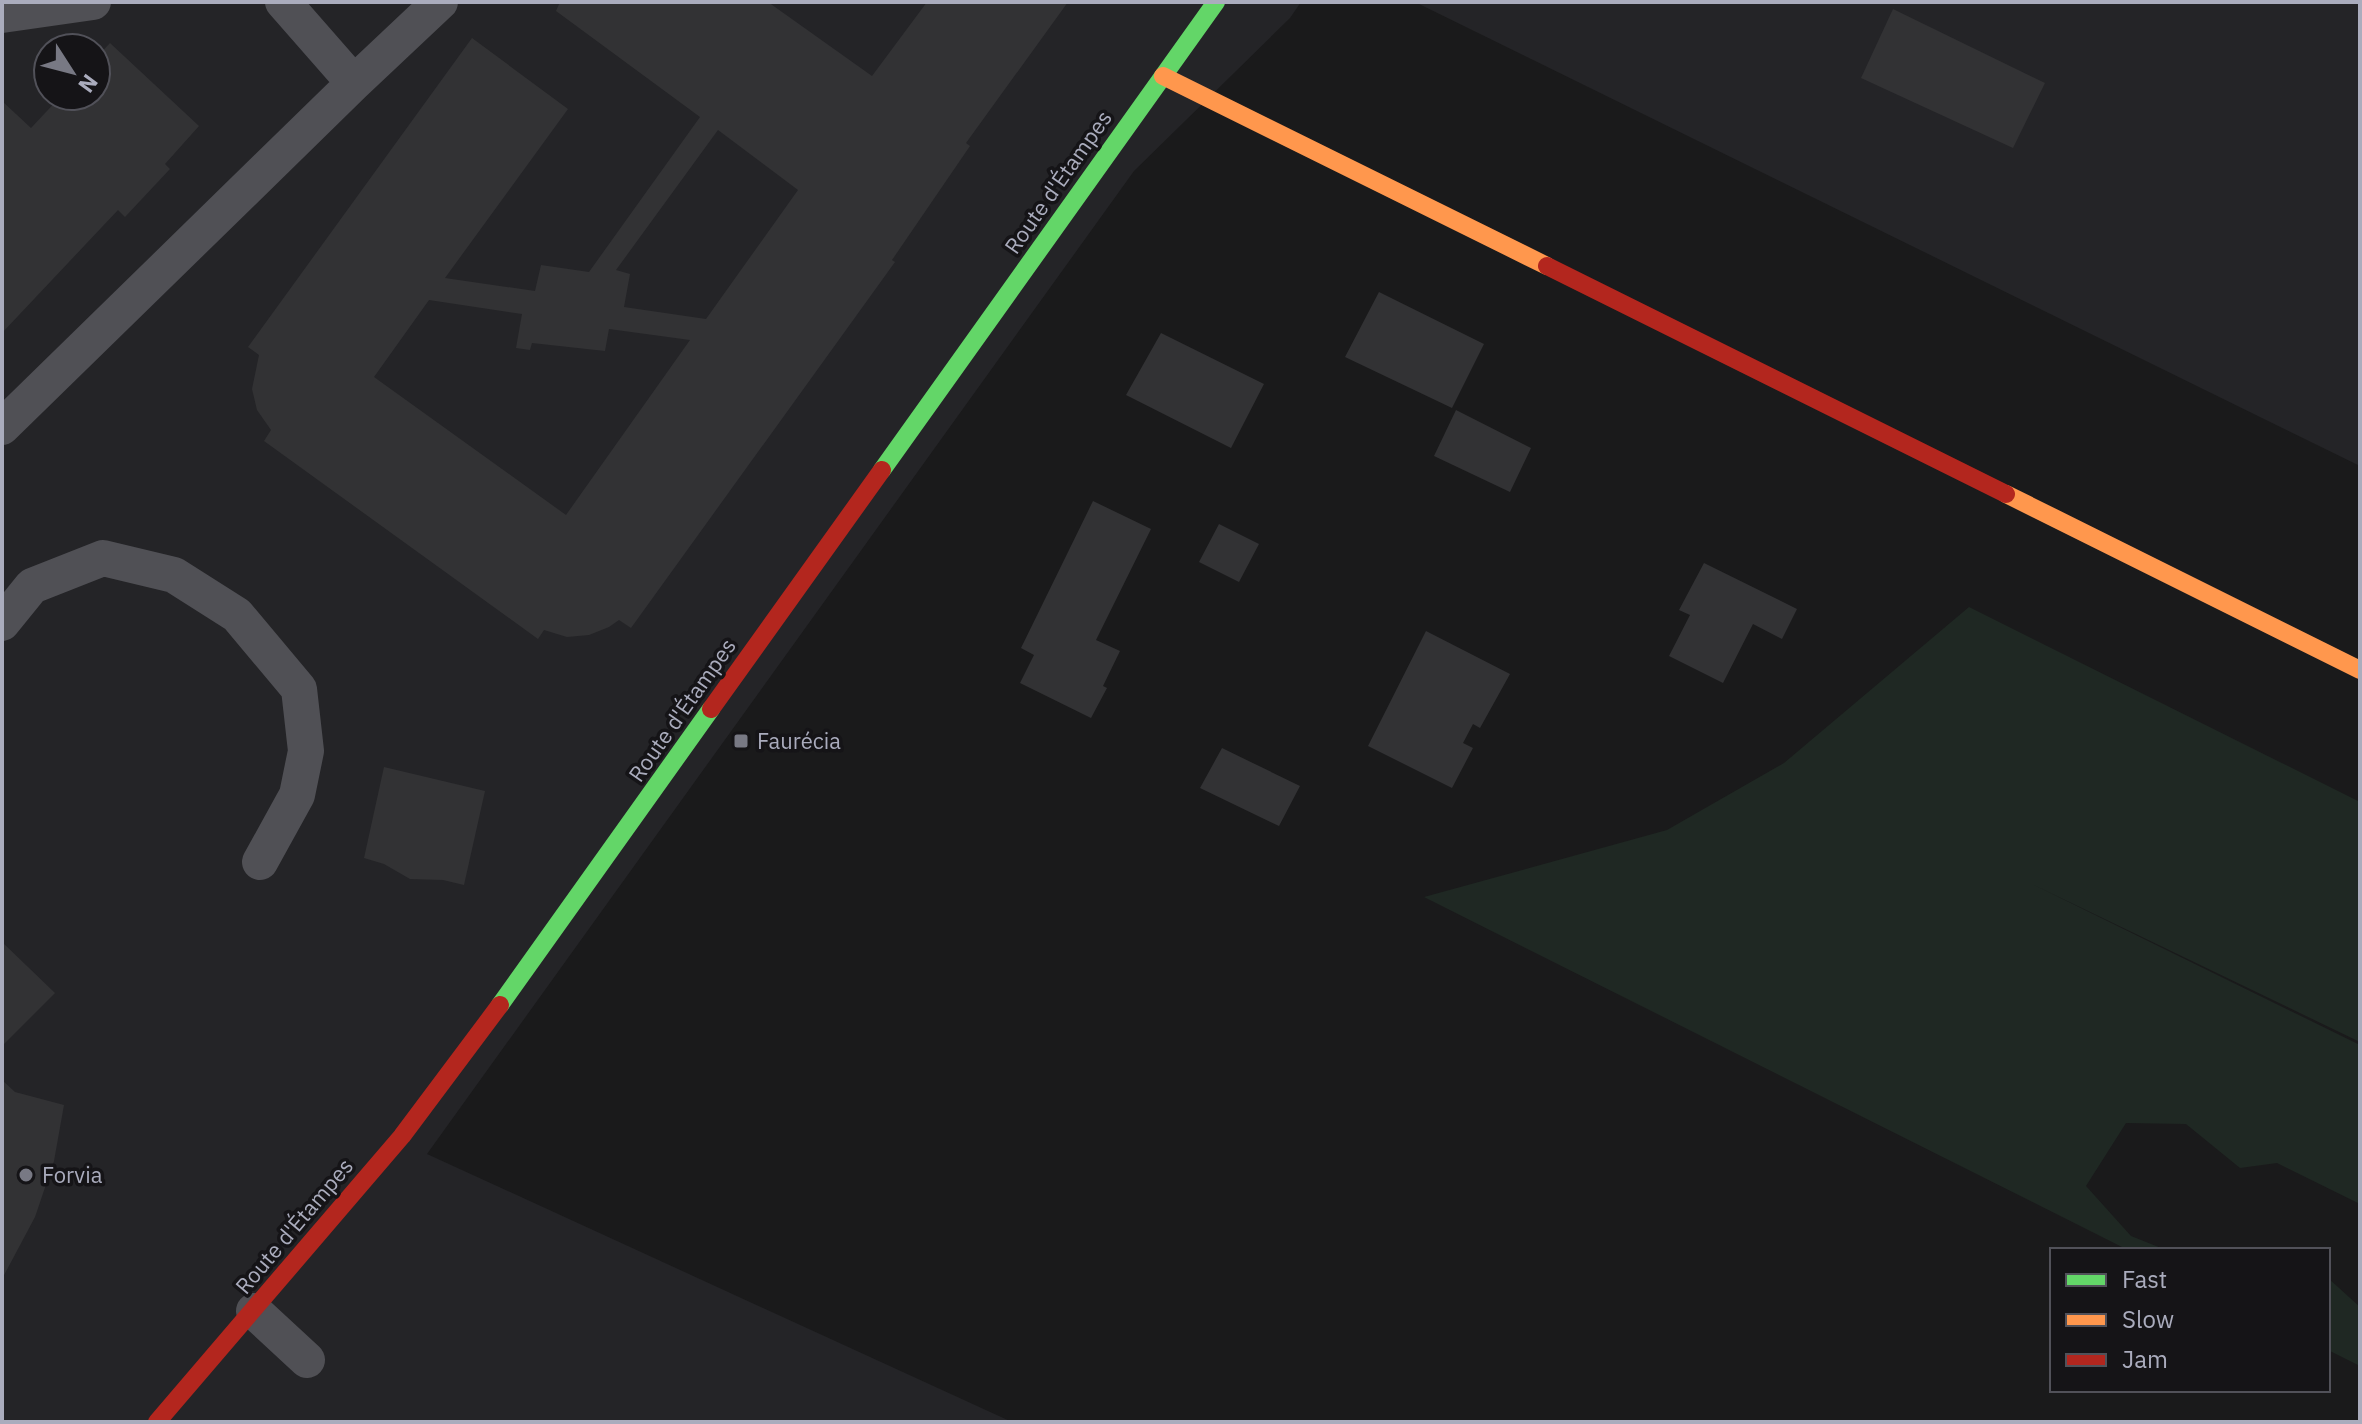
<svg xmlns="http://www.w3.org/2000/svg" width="2362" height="1424" viewBox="0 0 2362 1424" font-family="'IBM Plex Sans',sans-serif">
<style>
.built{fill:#242427;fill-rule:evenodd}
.green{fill:#1f2823}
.building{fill:#323234;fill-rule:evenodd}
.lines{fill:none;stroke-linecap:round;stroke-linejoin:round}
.lane{stroke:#505055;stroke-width:36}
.fast{stroke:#63d668;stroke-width:18}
.slow{stroke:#ff974d;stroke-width:18}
.jam{stroke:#b3261e;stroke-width:18}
.poi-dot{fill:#787984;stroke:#151417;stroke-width:3}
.labels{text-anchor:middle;stroke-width:7;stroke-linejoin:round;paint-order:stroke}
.street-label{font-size:22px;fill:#aaacbd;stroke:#151417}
.poi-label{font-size:22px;fill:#aaacbd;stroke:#151417;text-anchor:start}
</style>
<rect width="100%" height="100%" fill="#1a1a1b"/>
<path class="built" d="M2,2H1301L1290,18L1134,171L427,1154L1012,1422H2ZM48,48H96V96H48Z
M1415,2H2360V466Z"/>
<path class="green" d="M1969,607L2360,802V1042L2030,883L2360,1045V1204L2277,1163L2240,1168L2186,1124L2126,1123L2086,1186L2131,1236L2166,1250H2128L1424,897L1667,830L1784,763Z
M2328,1278L2360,1307V1366L2328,1350Z"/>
<path class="building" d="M560,2H768L872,76L927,2H1068L966,143L970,146L892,260L895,262L631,628L619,620L609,627L589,635L567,637L544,630L538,639L264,441L271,430L257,410L252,389L259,355L248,347L472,38L568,109L445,278L535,291L541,265L589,272L700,117L556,11ZM718,130L798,190L706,319L624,307L630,274L616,270ZM429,300L522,314L516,348L530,350L532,343L605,351L609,329L690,340L566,515L374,377Z
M1893,9L2045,83L2013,148L1861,78Z
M110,43L199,126L165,164L170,169L125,217L118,210L2,333V101L31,128L61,96H96V58Z
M1379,292L1484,344L1452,408L1345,357Z
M1161,333L1264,384L1231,448L1126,395Z
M1456,410L1531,448L1510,492L1434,456Z
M1093,501L1151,529L1096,640L1120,651L1103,686L1107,688L1091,718L1020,683L1034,655L1021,648Z
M1219,524L1259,544L1239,582L1199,562Z
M1704,563L1797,609L1782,639L1753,624L1723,683L1669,656L1690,615L1679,610Z
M1426,631L1510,674L1480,728L1473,724L1463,743L1473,748L1452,788L1368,746Z
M1222,748L1300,786L1279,826L1200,788Z
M384,767L485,791L464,885L443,880L410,879L384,864L364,858Z
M2,942L55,993L2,1046Z
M2,1080L15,1092L64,1105L54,1161L35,1217L2,1279Z"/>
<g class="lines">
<path class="lane" d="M2,15L93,2
M354,83L440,2
M2,427L354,83L283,2
M2,623L32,586L103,558L174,575L237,615L299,689L306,751L297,795L260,862
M254,1311L307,1360"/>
<path class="fast" d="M882,470L1216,2
M500,1005L711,709"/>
<path class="slow" d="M1163,76L1547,266
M2006,494L2360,670"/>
<path class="jam" d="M1547,266L2006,494
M711,709L882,470
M157,1422L402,1136L500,1005"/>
</g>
<g class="poi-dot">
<rect x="733" y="733" width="16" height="16" rx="4"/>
<circle cx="26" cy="1175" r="8"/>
</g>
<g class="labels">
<g class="street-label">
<text transform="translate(1058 182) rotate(-55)" y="8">Route d'Étampes</text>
<text transform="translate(682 710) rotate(-55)" y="8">Route d'Étampes</text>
<text transform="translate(294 1226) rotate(-50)" y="8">Route d'Étampes</text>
</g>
<g class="poi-label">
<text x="757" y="749">Faurécia</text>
<text x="42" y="1183">Forvia</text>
</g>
</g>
<rect width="2362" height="1424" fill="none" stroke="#aaacbd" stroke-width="8"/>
<rect x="2050" y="1248" width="280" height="144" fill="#151417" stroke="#515159" stroke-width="2"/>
<rect x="2066" y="1274" width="40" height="12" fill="#63d668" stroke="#515159" stroke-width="2"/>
<text x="2122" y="1288" font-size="24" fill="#aaacbd">Fast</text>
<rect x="2066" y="1314" width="40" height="12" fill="#ff974d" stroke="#515159" stroke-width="2"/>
<text x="2122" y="1328" font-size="24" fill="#aaacbd">Slow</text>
<rect x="2066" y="1354" width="40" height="12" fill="#b3261e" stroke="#515159" stroke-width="2"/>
<text x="2122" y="1368" font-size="24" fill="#aaacbd">Jam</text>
<g transform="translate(72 72) rotate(126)"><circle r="38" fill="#151417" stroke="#515159" stroke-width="2"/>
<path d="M0-6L14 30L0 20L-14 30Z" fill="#787984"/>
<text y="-12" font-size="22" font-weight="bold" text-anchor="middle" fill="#aaacbd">N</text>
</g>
</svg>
